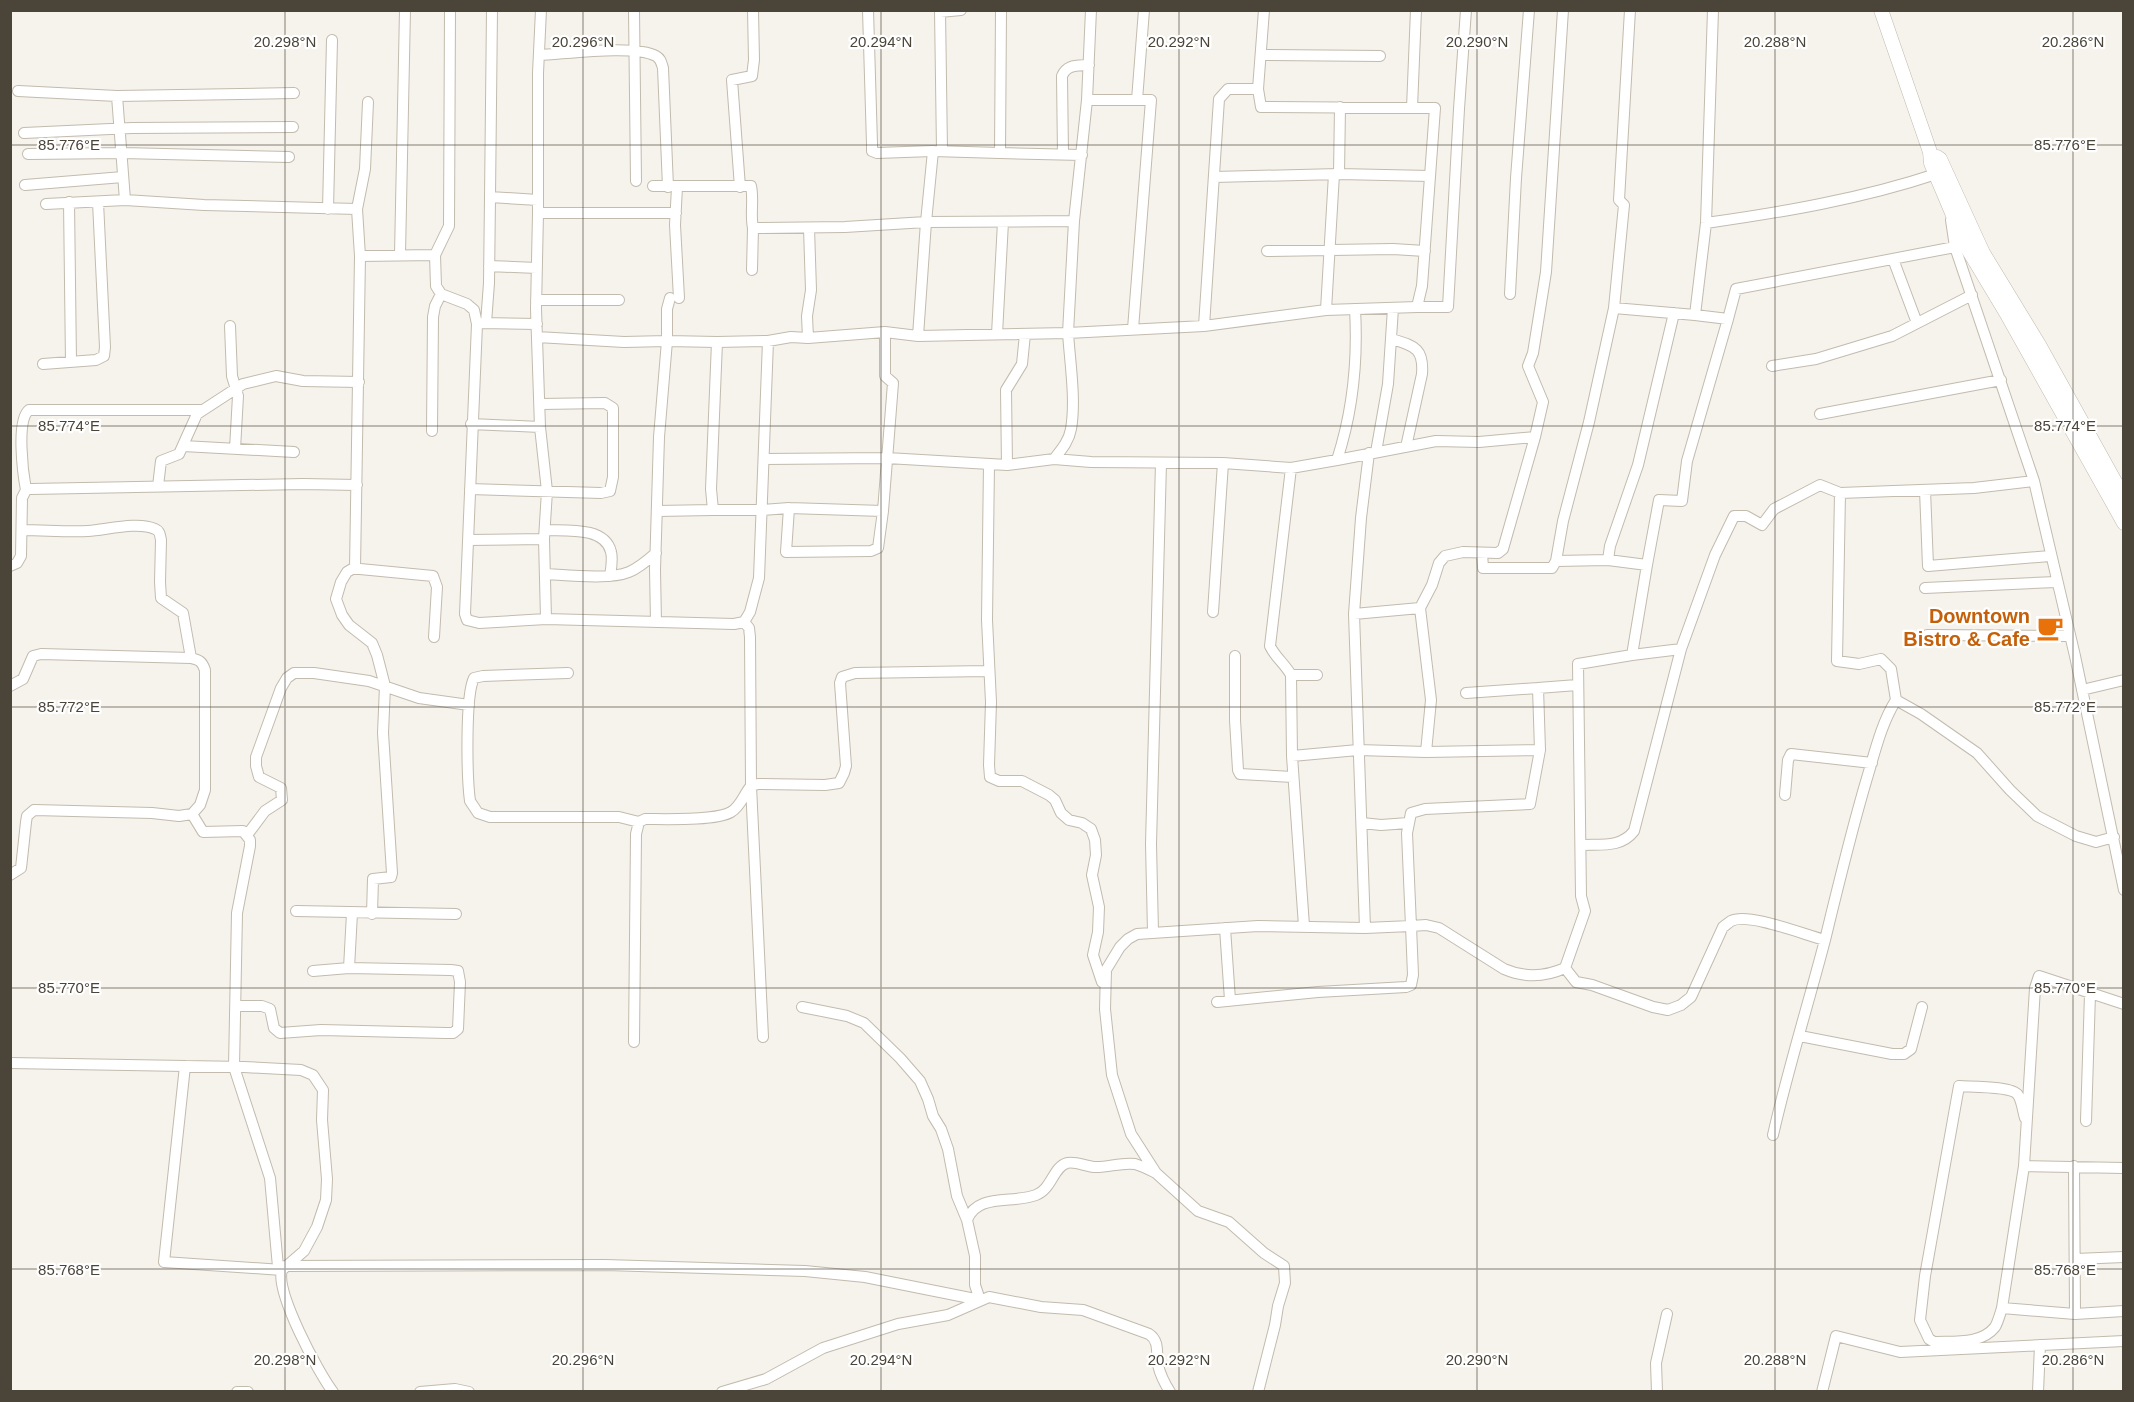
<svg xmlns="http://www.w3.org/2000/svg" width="2134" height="1402" viewBox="0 0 2134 1402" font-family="Helvetica,sans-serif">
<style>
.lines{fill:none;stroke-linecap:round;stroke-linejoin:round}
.minor-casing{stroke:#c2bbae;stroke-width:12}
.tertiary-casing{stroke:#c2bbae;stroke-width:15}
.minor{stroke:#fff;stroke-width:10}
.tertiary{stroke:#fff;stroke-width:14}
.ticks{fill:none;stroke:#4b4439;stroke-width:1.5;stroke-opacity:0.45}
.labels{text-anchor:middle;stroke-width:4.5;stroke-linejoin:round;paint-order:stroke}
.food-label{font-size:20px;font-weight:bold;fill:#c56008;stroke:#fff;text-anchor:end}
.ticks-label{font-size:15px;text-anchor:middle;fill:#4b4439;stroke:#fff;stroke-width:4.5;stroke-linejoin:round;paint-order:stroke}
</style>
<rect width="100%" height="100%" fill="#f6f3ec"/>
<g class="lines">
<g class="minor-casing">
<path id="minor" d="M492,10L490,197L538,200V213H676
M634,10L636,181
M868,10L872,144V151L877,153L933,151L1000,153L1001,10
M940,10L942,151
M1091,10L1087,100L1074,221L1068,333L1204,326L1219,99L1228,89H1258L1264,10
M1630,10L1619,200L1624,205L1614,308L1695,315L1706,223L1713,10
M940,12L961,10
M539,55C565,54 635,44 656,56C661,59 661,62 663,68L668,187
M1261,55L1380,56
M1258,89L1261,107L1412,108L1416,10
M18,91L117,96L294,93
M117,96L125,200
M1087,100H1151L1133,329
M1137,100L1144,10
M24,133L132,128L293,127
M933,151L926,222L1074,221
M1000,153L1082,155
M28,154L123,153L289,157
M1063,155L1062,76C1067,64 1077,66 1089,65
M1334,174L1326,310L1417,307L1422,286L1435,108H1412
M1339,174L1430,176
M1214,177L1339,174L1340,107
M25,185L123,177
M677,187L675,225L679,298
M740,187L732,80L752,76L754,60L753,10
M538,200V73L541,10
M69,202L71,362
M46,204L125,200L204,205L357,209L360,256L435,255L436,286L441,294L467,304L474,310L477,324L465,614L467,620L479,623L546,619
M328,209L332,40
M357,209L365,169L368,102
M538,213L536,309L540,427L547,491L544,539L546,619L734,624L744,622L750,612L759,578L768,341
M1951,220L1955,247L2034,481L2075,656L2124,890
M1706,223C1783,212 1861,199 1936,174
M1267,251L1393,249L1425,251
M400,254L405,10
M435,255L449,226L450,10
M1893,259L1917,323
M489,266L537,268
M752,270L753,228
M1510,294L1516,178L1529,10
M536,300H619
M1413,307H1448L1459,109L1466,10
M1355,309C1358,361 1353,411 1337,460L1436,441L1479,442L1535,437
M1674,313L1638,465L1610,546L1608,560L1647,565L1659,500L1682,501L1687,461L1728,319
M1695,315L1728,319L1736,289L1955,247
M480,323L537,324
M486,323L489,283L490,197
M230,326L232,376L238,396L235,449
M1204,326L1326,310
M997,334L1003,222
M537,337L624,342L667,341L717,342L768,341L791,337L808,338L885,332L918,336L926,222L845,227L753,228C750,214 754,200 751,186H653
M808,338L807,316L811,290L809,228
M1392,339C1414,346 1424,348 1422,374L1406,447
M717,342L711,489L713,510H762L789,508L883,511L893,383L885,376V332
M43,364L96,360L104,356L105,347L98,202
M1772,366L1816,359L1892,336L1972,295
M1820,414L2001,380
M471,424L540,427
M432,431L433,317L435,306L441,294
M183,446L294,452
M1376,452L1388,384L1393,308
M1369,453L1361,518L1354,614L1420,608L1431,700L1426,752
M764,459L887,458L1007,465L1054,459C1061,450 1069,441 1071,429C1076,400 1070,363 1068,333L918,336
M1054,459L1091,462L1223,463L1291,468L1337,460
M989,464L987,620L991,702L989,765L990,777L999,781H1022L1049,795L1055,800L1061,813L1069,820L1082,823L1091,829L1095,840L1096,855L1092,875L1099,907L1098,932L1093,955L1102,982
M1007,465L1006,390L1022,364L1025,334
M158,486L161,461L179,454L197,414L243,384L276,376L303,381L359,382
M470,489L601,493L610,491L613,477V408L605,403L541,404
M26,490C23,474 16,420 29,410H202
M1925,490L1928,566L2050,556
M1840,493L1837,661L1859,664L1881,659L1891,669L1896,700L1921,714L1977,753L2010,790L2037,816L2076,836L2096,842L2114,837
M789,508L786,552L871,551L878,548L883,511
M657,511L713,510
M22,530C44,530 66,532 88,531C106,530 138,521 155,529C160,531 160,535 161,540L160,582L161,598L183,613L191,658
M545,530C565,531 605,526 611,552C613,559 611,569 610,576
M468,540L544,539
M1482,553L1483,568H1552L1556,561L1608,560
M1556,561L1563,521L1589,422L1614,308
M1647,565L1632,655L1681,649L1715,555L1734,516H1746L1762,525L1774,509L1820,485L1840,493L1974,488L2034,481
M10,566L17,563L21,556L22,498L26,490L30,489L303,484L357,485
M355,569L360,256
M545,574C566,575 610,580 629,572C639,568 648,560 656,553
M1925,588L2056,582
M1420,608L1432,585L1439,563L1445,556L1463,552L1498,553L1503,549L1535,437L1543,402L1528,366L1533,353L1546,272L1563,10
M1213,612L1223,463
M1354,614L1365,928L1411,926L1407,833L1411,813L1425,809L1530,804L1540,750
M656,622L655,570L659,437L667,341V309L670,298
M744,622L749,628L750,637L751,786L763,1037
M1927,635L2070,636
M1632,655L1578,664L1581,896L1585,911L1565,968L1576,982L1592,985L1653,1007L1668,1010L1681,1005L1691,997L1723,927C1726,925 1728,923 1731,921C1748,912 1805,935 1825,940C1838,886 1851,832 1867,778C1875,752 1881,724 1896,700
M1235,656V720L1238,770L1240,774L1293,777
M568,673L483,676L474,678C465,695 467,779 470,801L478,813L490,817H619L639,822
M1291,675C1285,664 1275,657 1270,646L1291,468
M1317,675H1291L1292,756L1358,750L1426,752L1540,750L1538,688L1577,685
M10,686L23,679L33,656L41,654L191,658C199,660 202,661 205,670V790L200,805L192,814L179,816L152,813L34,810L27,816L26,822L21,868L10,875
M2082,690L2124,680
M1466,693L1538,688
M1292,756L1304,926
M1785,795L1788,760L1791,754L1872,763
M192,814L203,832L243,831L250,840V846L237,913L234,1067L270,1178L278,1267L282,1270
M1362,823L1381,825L1408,823
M247,835L265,811L282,800L281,788L259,777L256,766V757L281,688L287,678L294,673H314L369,681L419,698L469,705
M1582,845C1601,844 1621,848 1634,831L1681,649
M296,911L456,914
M372,914L373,879L391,877L392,873L383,733L385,686L377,655L372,643L349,625L342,615L336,599L341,582L347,572L352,569H360L433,576L437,587L434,637
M1225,928L1230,1000
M1153,932L1151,844L1161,463
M349,968L352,913
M1217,1002L1318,992L1406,987L1411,985L1413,975L1411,926L1426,925L1439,928L1504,969C1525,978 1545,977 1565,968
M2124,1004L2039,976L2035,988L2024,1166L2002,1308L2075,1314L2124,1311
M237,1006H262L270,1009L274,1028L280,1033L321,1030L446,1033H453L458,1029L460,982L458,971L451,970L349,968L313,971
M802,1007L847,1016L864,1023L900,1058L920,1081L928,1099L933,1116L941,1129L948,1149L957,1196L967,1220
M1800,1036L1892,1054H1904L1911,1049L1922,1007
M634,1042L636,834L639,822L645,819C665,819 716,821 731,812C741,806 744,794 751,786L758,784L825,785L839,783L844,773L846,766L840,683L842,677L855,673L988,671
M10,1063L244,1067L301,1070L313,1075L323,1090L322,1120L327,1179L326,1200L317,1227L304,1251L282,1270C275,1292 318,1372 333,1392
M185,1066L164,1262L282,1270
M2086,1121L2090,994
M1773,1135C1788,1069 1808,1005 1825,940
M2024,1166L2124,1168
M2074,1166L2075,1314
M2075,1259L2124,1257
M285,1266L605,1265L805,1271L865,1277L980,1300
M980,1300L975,1285V1256L967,1220C977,1193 1012,1204 1036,1195C1052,1189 1053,1167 1067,1163C1075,1161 1085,1166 1094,1167C1107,1168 1121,1162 1135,1164C1142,1166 1150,1170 1156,1173
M2002,1308C2000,1314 1998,1322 1995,1327C1981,1345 1953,1341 1934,1342L1929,1339L1920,1320L1925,1276L1959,1086C1971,1087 2012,1086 2018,1095C2022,1101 2023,1112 2025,1118
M237,1392H248
M420,1392L455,1389L469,1392
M722,1392L766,1379L823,1348L898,1324L948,1315L989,1297L1041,1307L1083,1310L1149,1334C1160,1341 1156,1354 1158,1365C1160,1374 1165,1384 1170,1392
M1258,1392L1275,1325L1278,1306L1285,1283L1284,1266L1264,1253L1229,1222L1198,1211L1156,1173L1131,1134L1112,1075L1105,1009L1106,970L1120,947L1128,939L1137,934L1258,926L1365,928
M1657,1392L1656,1363L1667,1314
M1822,1392L1836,1336L1900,1352L2124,1341
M2038,1392L2040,1345"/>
</g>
<g class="tertiary-casing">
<path id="tertiary" d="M1881,10L1930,152L1931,163L1966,246L2008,316L2124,523
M1937,157L1940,159L1983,253L2039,345L2124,498"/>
</g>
<use href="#minor" class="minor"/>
<use href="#tertiary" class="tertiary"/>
</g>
<path class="ticks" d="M285,10V1392M583,10V1392M881,10V1392M1179,10V1392M1477,10V1392M1775,10V1392M2073,10V1392M10,145H2124M10,426H2124M10,707H2124M10,988H2124M10,1269H2124"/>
<defs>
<g id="cafe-bare" transform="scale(2.07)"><path d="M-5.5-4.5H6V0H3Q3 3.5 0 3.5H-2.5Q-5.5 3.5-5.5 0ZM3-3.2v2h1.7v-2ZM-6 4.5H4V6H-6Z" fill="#e8710a" stroke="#fff" stroke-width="2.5" paint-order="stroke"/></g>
</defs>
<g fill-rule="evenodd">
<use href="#cafe-bare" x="2050" y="628"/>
</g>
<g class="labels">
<g class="food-label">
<text x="2030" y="623">Downtown<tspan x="2030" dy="23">Bistro &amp; Cafe</tspan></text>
</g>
</g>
<g class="ticks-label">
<text x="285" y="47">20.298°N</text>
<text x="583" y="47">20.296°N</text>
<text x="881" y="47">20.294°N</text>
<text x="1179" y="47">20.292°N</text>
<text x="1477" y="47">20.290°N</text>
<text x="1775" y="47">20.288°N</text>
<text x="2073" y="47">20.286°N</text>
<text x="2065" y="150">85.776°E</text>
<text x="69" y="150">85.776°E</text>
<text x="2065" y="431">85.774°E</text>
<text x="69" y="431">85.774°E</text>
<text x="2065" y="712">85.772°E</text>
<text x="69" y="712">85.772°E</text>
<text x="2065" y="993">85.770°E</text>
<text x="69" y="993">85.770°E</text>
<text x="2065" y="1275">85.768°E</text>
<text x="69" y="1275">85.768°E</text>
<text x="285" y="1365">20.298°N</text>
<text x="583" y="1365">20.296°N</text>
<text x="881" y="1365">20.294°N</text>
<text x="1179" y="1365">20.292°N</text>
<text x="1477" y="1365">20.290°N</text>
<text x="1775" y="1365">20.288°N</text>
<text x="2073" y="1365">20.286°N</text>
</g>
<rect width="2134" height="1402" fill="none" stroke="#4b4439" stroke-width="24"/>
</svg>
